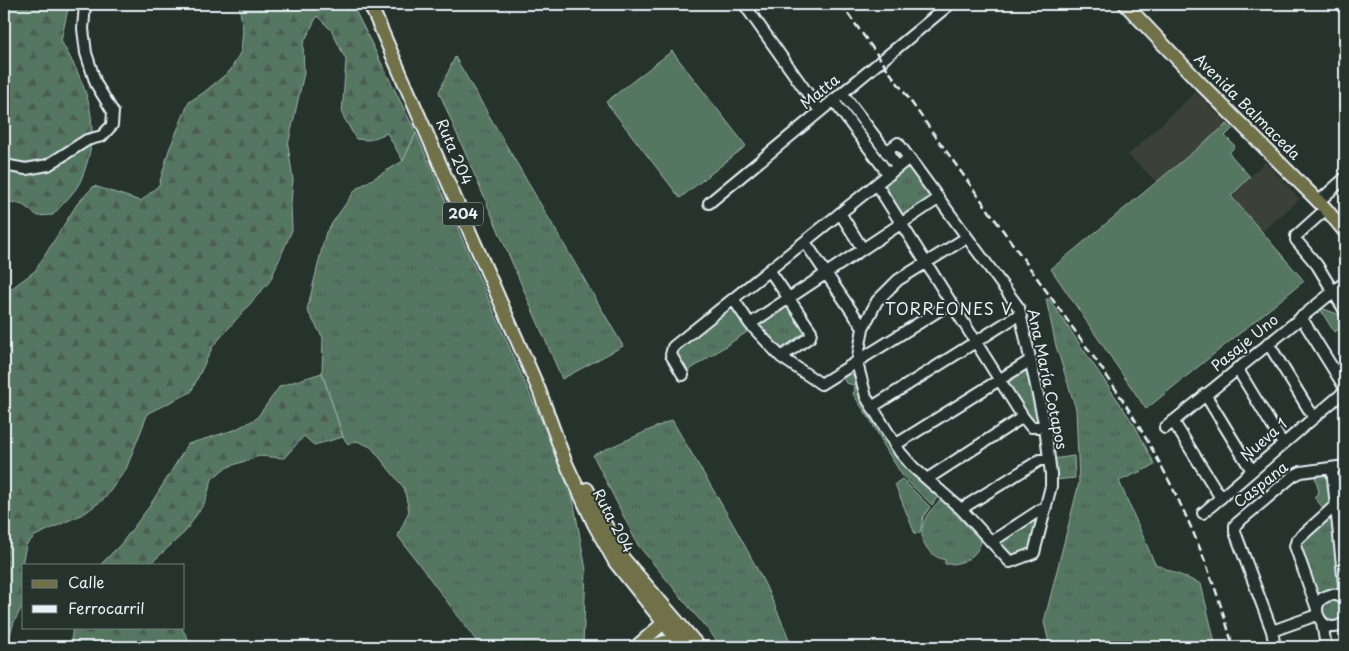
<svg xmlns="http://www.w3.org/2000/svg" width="1349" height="651" viewBox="0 0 1349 651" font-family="'Playpen Sans',sans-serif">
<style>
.built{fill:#3a4039}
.grass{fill:url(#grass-tufts);stroke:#9eb4ac}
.forest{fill:url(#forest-firs);stroke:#9eb4ac}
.pitch{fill:#547660;stroke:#9eb4ac}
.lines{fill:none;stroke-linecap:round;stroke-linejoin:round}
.minor-casing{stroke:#e8f1f8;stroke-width:14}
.major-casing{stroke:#e8f1f8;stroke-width:16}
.minor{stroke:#26332d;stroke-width:10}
.major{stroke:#6f704a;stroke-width:12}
.rail{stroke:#e8f1f8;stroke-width:2.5;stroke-dasharray:8 4;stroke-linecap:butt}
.labels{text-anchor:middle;stroke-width:4;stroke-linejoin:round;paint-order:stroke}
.shield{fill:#26332d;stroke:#aeb8bb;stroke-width:1}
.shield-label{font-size:14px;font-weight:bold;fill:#e8f1f8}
.street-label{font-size:15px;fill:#e8f1f8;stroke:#26332d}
.neighbourhood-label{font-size:16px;letter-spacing:1px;fill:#e8f1f8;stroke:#26332d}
</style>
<defs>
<pattern id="grass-tufts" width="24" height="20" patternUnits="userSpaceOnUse" patternTransform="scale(1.25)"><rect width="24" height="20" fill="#547660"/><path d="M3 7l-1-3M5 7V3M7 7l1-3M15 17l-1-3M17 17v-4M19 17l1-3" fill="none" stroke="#4c5d54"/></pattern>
<pattern id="forest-firs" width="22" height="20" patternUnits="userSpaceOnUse" patternTransform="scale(1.25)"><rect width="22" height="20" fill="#547660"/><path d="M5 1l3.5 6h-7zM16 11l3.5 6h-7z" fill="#4c5d54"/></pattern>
</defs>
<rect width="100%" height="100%" fill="#26332d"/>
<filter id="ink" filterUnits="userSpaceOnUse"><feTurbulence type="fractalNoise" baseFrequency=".02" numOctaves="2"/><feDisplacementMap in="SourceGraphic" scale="10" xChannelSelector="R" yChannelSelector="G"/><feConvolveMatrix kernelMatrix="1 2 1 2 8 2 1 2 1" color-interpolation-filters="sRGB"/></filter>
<g filter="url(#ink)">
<path class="built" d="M1196,92L1227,124L1157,182L1128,155Z
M1265,162L1300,199L1262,232L1231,196Z"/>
<path class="grass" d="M455,57L623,346L562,379L439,92Z
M416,133L549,438L573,499L586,570L583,647H481L398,536L409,511L404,488L371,447L357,441L348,444L343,437L322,373L323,338L307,310L326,232L356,189L403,161Z
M904,168L911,169L933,199L903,220L885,191L887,181Z
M1046,299H1049L1135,426L1155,465L1119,481L1155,564L1201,584L1216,647H1050L1044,622L1079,483L1076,409L1056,346Z
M787,303L809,335L784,353L758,329V324Z
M1319,307L1345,317V326L1334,332Z
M729,308H736L750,330L685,373L675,356L676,350Z
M1028,364L1042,420L1037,423H1032L1003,380Z
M850,374L855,376L861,399L885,440L882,441L871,421L853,394L855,390L854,385L846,383L843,378Z
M672,420C715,494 762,567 792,647H722L638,545L593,455Z
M886,441L906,468L938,496L932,505L904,478L882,443Z
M1074,456L1075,478L1055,480L1052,459Z
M1324,475L1327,478L1330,504L1324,509L1314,497L1319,492L1315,476Z
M902,479L930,507L923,517L920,533L915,534L895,484Z
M941,499L981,541C977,558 961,565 945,564V560C928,556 917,539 924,522C927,513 935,506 941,499Z
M1042,512L1033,548L1013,558L997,541Z
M1325,519H1329L1333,524L1340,591L1315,599L1296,542Z
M1321 611a12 12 0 1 1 24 0a12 12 0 1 1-24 0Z"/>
<path class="forest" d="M4,4H69L61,41C89,90 104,127 80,182C74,194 61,205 53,215L38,216L23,205L4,200Z
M239,4H352L416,133L403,161L387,133L369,140L356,139L342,114L346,60L332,31L317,16L303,44L304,73L288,145L293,180L291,203L292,230L270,281L213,346L191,392L148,413L126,469L105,498L85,513L35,536L26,545L21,569L24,603L14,622L6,647H4V294L35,271L77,204L94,186L141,201L159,185L169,150L189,102L203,93L230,71L241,51L243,30Z
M322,373L343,437L314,445L304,436L284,458L259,456L225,468L212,479L205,502L185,532L149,565H100L121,544L149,507L188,444L234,430L256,419L280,386Z
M73,627H181L193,647H70Z"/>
<path class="pitch" d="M672,51L746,146L680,198L606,102Z
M1227,124L1232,129L1225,136L1235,146L1229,153L1250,177L1231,196L1304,281L1146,409L1051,269Z"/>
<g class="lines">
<g class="minor-casing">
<path id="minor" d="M744,4L820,111
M842,93L898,167
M833,100L889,175
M886,152L898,143L1019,308L1045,427L1051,474V486L1034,553L1010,562L961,509L913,467L900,452L866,397L857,363L863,328L877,301L898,280L966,238
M4,165L26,169L48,165L87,140L102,136L112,125L113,112L96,84L86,53L83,29L85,4
M877,185L1023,417L1031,427H1045
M1318,202L1345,178
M709,203L950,4
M1326,209L1296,236V240L1317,265L1345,311
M840,213L862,248
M805,242L863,328
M770,271L811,331L810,337L781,357
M734,300L750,324L781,357L821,384L951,303
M1301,317L1345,388
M750,324L938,199
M1268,343L1314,418
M1237,368L1283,444
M683,375L671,355L673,347L909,158
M1205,394L1252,471
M872,407L1020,314
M1173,421L1221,498
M1165,428L1345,282
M895,445L1031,360
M1332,468L1345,594
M927,479L1023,417
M961,509L1040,460L1049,459
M1203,513L1345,391
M991,542L1040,510H1045
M1345,600C1340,595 1334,593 1327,596C1304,605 1325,640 1345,622
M1317,609L1295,546L1297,540L1336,505
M1322,622L1326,647
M1272,631L1317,615
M1275,647L1272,631L1235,532V525L1293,476L1301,472L1345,466"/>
</g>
<g class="major-casing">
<path id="major" d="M370,4L539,390L565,461L594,524L615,562L683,647
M1125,4L1201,84L1326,209L1345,232
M587,489L622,557L699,647
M636,647L668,619
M649,647L665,642L682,647"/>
</g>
<use href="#minor" class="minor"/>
<use href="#major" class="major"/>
<path class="rail" d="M841,4L1100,366C1160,452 1206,546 1233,647"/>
</g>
</g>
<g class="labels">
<rect class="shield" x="443" y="202.5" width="40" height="23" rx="4"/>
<g class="shield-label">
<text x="463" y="219">204</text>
</g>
<g class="street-label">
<text transform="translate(820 92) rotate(-39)" y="5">Matta</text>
<text transform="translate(1247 107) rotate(45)" y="5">Avenida Balmaceda</text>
<text transform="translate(454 152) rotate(67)" y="5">Ruta 204</text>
<text transform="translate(1245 343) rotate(-39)" y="5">Pasaje Uno</text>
<text transform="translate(1047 379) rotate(78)" y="5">Ana María Cotapos</text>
<text transform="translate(1264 440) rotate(-41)" y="5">Nueva 1</text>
<text transform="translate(1261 485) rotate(-38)" y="5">Caspana</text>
<text transform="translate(613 521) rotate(62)" y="5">Ruta 204</text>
</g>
<g class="neighbourhood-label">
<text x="949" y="315">TORREONES V</text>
</g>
</g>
<rect width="1349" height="651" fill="none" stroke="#26332d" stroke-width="20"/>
<rect x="10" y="10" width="1329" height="631" fill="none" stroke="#e8f1f8" stroke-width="2" filter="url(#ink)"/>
<rect x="22" y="564" width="162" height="65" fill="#26332d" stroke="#747f7e"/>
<rect x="32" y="580" width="25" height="8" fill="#6f704a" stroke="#747f7e"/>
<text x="68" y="588" font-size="15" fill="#e8f1f8">Calle</text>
<rect x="32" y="605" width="25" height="8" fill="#e8f1f8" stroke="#747f7e"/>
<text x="68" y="614" font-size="15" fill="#e8f1f8">Ferrocarril</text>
</svg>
